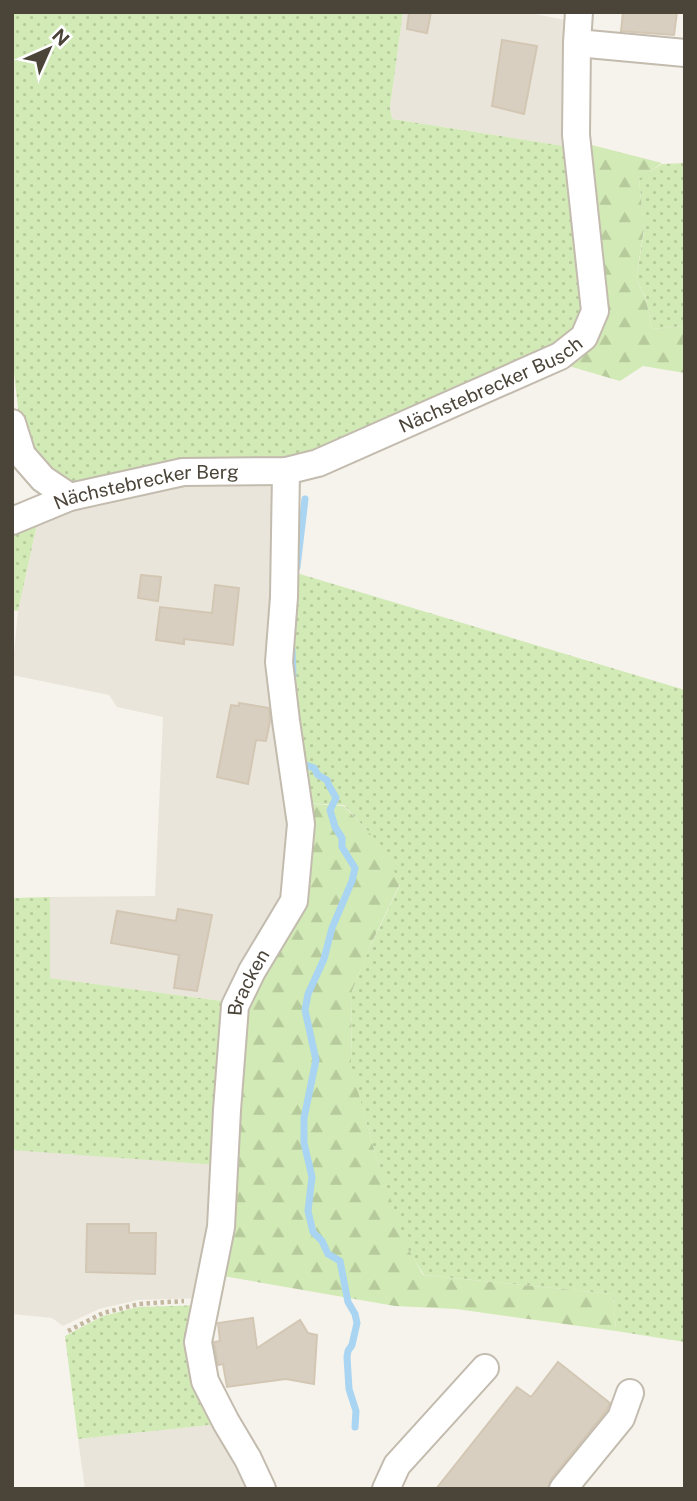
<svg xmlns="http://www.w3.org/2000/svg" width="697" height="1501" viewBox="0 0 697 1501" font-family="'Public Sans',sans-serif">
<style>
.residential{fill:#eae5da}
.grass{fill:url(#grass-dots)}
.forest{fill:url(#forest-firs)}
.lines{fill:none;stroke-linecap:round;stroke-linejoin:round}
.stream{stroke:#a9d4f2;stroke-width:7}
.building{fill:#d8cfc1;stroke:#d3c7b4;stroke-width:2}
.minor-casing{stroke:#c2bbae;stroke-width:30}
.path{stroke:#c4b79f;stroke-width:4.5;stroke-dasharray:3.5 3.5;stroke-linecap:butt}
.minor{stroke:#fff;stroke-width:26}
.labels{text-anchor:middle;stroke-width:7;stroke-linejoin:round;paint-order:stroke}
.street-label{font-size:19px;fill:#4b4439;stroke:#fff}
</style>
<defs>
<pattern id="grass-dots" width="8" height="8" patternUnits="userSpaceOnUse" patternTransform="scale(1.75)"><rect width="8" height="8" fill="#d2eab5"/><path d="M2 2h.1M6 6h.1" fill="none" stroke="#b6ca9c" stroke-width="1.8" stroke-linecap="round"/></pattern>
<pattern id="forest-firs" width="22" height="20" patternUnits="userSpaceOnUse" patternTransform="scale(1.75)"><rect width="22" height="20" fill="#d2eab5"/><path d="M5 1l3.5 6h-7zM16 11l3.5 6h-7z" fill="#b6ca9c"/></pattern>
</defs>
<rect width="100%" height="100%" fill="#f6f3ec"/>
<path class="residential" d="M403,12H525L570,21V147L392,119L390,107Z
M276,481L297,826L289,901L229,1002L50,978V897L155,896L163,717L117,707L109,695L12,675L18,611L39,515L179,482Z
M12,1149L217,1165L204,1298L138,1300L99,1309L63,1326L52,1318L12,1314Z
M219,1424L254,1489H85L78,1439Z"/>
<path class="grass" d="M12,12H403L390,107L392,119L570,147L585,302L578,325L560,340L481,381L311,457L75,490L31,458L20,426L12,354Z
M685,163V326L652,329L646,298L636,279L644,232L639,178L662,164Z
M39,515L18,611L12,610V525Z
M290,571L685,690V1342L616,1331L613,1294L424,1275L406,1247L375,1153L351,1067L352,991L369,949L400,885L383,848L344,805L300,803L289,720Z
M50,897V978L229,1002L217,1165L12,1150V898Z
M203,1305L219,1424L78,1439L65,1336L103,1316L138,1307Z"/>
<path class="forest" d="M584,143L662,163L639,179L644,229L636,279L646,299L652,329L685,326V373L643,366L620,381L562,364L586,343Z
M301,803L344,806L384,848L400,884L372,942L352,991L351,1066L375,1153L407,1247L423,1275L613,1294L616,1331L456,1309L395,1306L217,1275L241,1007L297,902Z"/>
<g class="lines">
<path class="stream" d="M297,567L305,499
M292,649L293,676
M300,760L303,764L314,768L318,775L327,780C329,788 333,791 336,798L330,810L335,827L342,838V847L355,868L352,881L332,928L324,959L308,994L305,1010L316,1060L304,1118V1143L312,1177L308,1211L313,1232L322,1241L328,1254L340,1261L348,1302L355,1314L357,1323L352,1345L348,1351L347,1357L349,1389L356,1411L355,1427"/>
</g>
<path class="building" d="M409,12H431L427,33L407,29Z
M623,12H677L674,35L621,31Z
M502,40L537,46L524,114L492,106Z
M141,575L161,577L158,601L138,598Z
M215,585L239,588L233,645L184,639V644L156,640L160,607L212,613Z
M239,703L269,708L270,721L266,741L256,740L248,784L217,777L231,705L239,706Z
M178,909L212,915L197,991L174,988L179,955L111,943L117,911L176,921Z
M87,1224H129V1233H156L155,1274L86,1272Z
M253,1318L257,1348L300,1320L308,1333L317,1335L314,1384L286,1379L227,1387L223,1364L218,1365L214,1342L220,1341L218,1323Z
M558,1362L610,1403L607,1410L551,1479L548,1489H436L517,1387L531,1397Z"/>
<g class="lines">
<g class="minor-casing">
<g id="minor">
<path d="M577,43L685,53"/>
<path d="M12,423L22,455L43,479L70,497"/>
<path id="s1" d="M12,521L70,497L183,472L286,471L318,463L560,356L584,337L595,311L576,135L577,43L579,12"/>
<path id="s2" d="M262,1489L248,1459L226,1422L205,1381L198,1342L221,1227L227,1110L235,1006L252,971L294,901L301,824L286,721L279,662L284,597L286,471"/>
<path d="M386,1489L397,1465L485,1368"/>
<path d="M563,1489L621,1418L630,1393"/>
</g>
</g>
<path class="path" d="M68,1331L103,1313L139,1304L184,1301"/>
<use href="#minor" class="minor"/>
</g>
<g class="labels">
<g class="street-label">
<text dy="7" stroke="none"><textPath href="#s1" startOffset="504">Nächstebrecker Busch</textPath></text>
<text dy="7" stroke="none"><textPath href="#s1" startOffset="140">Nächstebrecker Berg</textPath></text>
<text dy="7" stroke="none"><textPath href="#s2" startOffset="527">Bracken</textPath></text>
</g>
</g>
<rect width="697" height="1501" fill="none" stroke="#4b4439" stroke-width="28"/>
<g transform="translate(49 49) rotate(45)" stroke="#ffffff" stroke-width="5" paint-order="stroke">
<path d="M0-5L12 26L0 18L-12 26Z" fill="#4b4439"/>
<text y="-10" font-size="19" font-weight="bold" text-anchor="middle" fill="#4b4439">N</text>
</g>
</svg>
